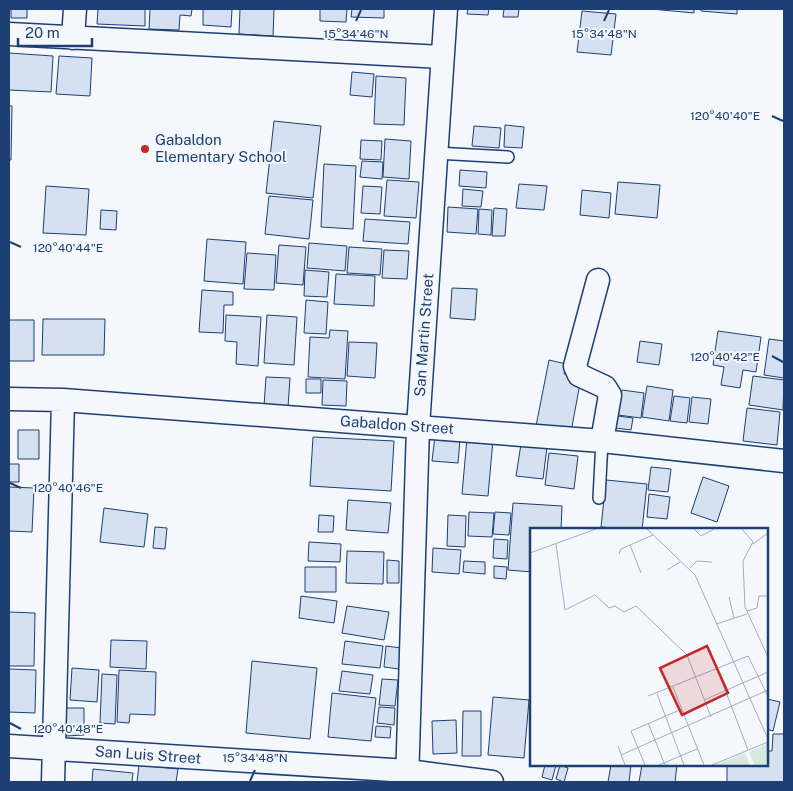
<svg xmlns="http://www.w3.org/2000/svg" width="793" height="791" viewBox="0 0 793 791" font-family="'Public Sans',sans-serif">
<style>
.building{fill:#d5e0f0;stroke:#1d3f73}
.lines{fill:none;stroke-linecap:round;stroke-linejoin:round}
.lane-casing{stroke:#1d3f73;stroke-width:14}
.street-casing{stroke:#1d3f73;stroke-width:25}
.lane{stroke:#f4f7fb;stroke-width:11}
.street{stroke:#f4f7fb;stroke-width:22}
.ticks{fill:none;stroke:#1d3f73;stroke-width:2}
.poi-dot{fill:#c62828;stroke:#f4f7fb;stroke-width:2}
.labels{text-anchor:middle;stroke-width:4;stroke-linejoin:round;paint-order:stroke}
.poi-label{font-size:15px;fill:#1d3f73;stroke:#f4f7fb;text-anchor:start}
.street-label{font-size:15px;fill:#1d3f73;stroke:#f4f7fb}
.inset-road{fill:none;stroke:#9eadc5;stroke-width:1}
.view{fill:#c62828;fill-opacity:0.15;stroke:#c62828;stroke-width:2.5}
.inset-edge{fill:none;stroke:#1d3f73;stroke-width:2.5}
.ticks-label{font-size:12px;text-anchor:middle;fill:#1d3f73;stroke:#f4f7fb;stroke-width:4;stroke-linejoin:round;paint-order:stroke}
</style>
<rect width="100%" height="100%" fill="#f4f7fb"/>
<path class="building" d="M11,9H27V18H11Z
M98,9H145V26L97,24Z
M150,9H192L191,16L180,15L179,30L149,29Z
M203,9H232L231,27L203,25Z
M240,9H274L273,36L239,34Z
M320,9H347L346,22L320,21Z
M352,9H384V18L351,17Z
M468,9H489L488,15L467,14Z
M504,9H519L518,17H503Z
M651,9H694V13Z
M701,9H737V14L701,11Z
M582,11L616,14L611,55L577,52Z
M9,53L53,56L51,92L9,90Z
M59,56L92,58L90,96L56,94Z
M352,72L374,74L372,97L350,95Z
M376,76L406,78L404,125L374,124Z
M9,106H12L11,160H9Z
M274,121L321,126L313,198L266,193Z
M505,125L524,127L522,148L504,147Z
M474,126L501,128L499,148L472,146Z
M385,139L411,141L409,179L383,177Z
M361,140L382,141L381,160L360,159Z
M362,161L383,162L382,179L360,177Z
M324,164L356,166L353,229L321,227Z
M460,170L487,172L486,188L459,186Z
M387,180L419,182L416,218L384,216Z
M618,182L660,185L657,218L615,214Z
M519,184L547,186L544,210L516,208Z
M46,186L89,189L86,235L43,233Z
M363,186L382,187L380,214L361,213Z
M463,189L483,191L481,207L462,206Z
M582,190L611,193L609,218L580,215Z
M269,196L313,200L309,239L265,234Z
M448,207L478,209L476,234L447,232Z
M494,208L507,209L505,236H492Z
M479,209L492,210L491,235L478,234Z
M101,210L117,211L116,230L100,229Z
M365,219L410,222L408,244L363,241Z
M207,239L246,242L243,284L204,281Z
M309,243L347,246L345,271L307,268Z
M279,245L306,247L303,285L276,283Z
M349,247L382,249L380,275L347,273Z
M384,250L409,251L407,279L382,278Z
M247,253L276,255L274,290L244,289Z
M305,270L329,272L327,297L304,296Z
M336,274L375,276L374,306L334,304Z
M452,288L477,289L475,320L450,318Z
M202,290L233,292V305H224L223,333L199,332Z
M306,300L328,302L326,334L304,333Z
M226,315L261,317L258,366L236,364L237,342L225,341Z
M267,315L297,317L294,365L264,363Z
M43,319H105L104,355H42Z
M9,320H34V361H9Z
M330,330L348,331L345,379L308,377L310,337L329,338Z
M718,331L761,337L756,372L743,370L740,388L721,385L724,367L713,365Z
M769,339L784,341V378L764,375Z
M640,341L662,344L659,365L637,362Z
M349,342L377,343L375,378L347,376Z
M549,360L566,364L564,374L581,378L571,432L536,426Z
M753,376L784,380L783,410L749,405Z
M266,377L290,378L288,407L264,406Z
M306,379H321V393H306Z
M323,380L347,381L346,406L322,405Z
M647,386L673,390L669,421L642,417Z
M622,390L644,393L641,418L618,415Z
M674,396L690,398L687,423L670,421Z
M692,397L711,399L708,424L689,422Z
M747,408L780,412L777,445L743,441Z
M618,416L633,418L631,430L616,428Z
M18,430H39V459H18Z
M435,436L460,439L458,463L432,461Z
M313,437L394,441L391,491L310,486Z
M467,438L493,440L488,496L462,494Z
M521,444L547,447L543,479L516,476Z
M549,453L578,456L574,489L545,485Z
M9,464H19V482H9Z
M651,467L671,469L668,492L648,490Z
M703,477L729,486L717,522L691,513Z
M606,480L647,484L642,530L601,527Z
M9,487L34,488L32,532L9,531Z
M649,494L670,497L667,519L647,517Z
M348,500L391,503L388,533L346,530Z
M513,503L562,506L561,530H532V572L508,570Z
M104,508L148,514L144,547L100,542Z
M469,512L494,513L492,537L468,536Z
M495,512L511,513L509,535L493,534Z
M319,515L334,516L333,532H318Z
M448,515L466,516L465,547L447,546Z
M155,527L167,528L165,549L153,548Z
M494,539L508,540L507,559L493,558Z
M309,542L341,544L340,562L308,561Z
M433,548L461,550L459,574L432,572Z
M347,551L384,552L383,584L346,583Z
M387,560L399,561V583H387Z
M464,561L485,562V574L463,572Z
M494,566L507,567L506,579L494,578Z
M305,567H336V592H305Z
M301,596L337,601L334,623L299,618Z
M347,606L389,612L384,640L342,633Z
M9,612L35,613L34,666H9Z
M111,640L147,641L146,669L110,667Z
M345,641L383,646L380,668L342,664Z
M386,646L401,648L399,669L384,667Z
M252,661L317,668L310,739L246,733Z
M72,668L99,670L97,702L70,700Z
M9,669L36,670L35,713L9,712Z
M119,670L156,672L155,715L130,714L129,723L117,722Z
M342,671L373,675L370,694L339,691Z
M102,674L117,675L115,724L100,723Z
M382,679L398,680L395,706L379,705Z
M332,693L376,698L371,741L328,737Z
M493,697L529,700L524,758L488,755Z
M767,699L780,702L773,731L767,729Z
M379,707L395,708L394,725L377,723Z
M65,708H84V735L66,736Z
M463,711H481V756H462Z
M456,720L457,753L433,754L432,721Z
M376,726L391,727L390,738L375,737Z
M773,734H784V782H727V765H767V751H772Z
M139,765L178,769L176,782H137Z
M545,765H556L552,780L542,777Z
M560,765L568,768L564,782L556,779Z
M611,765H631L629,782H608Z
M642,765H677L675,782H639Z
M93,769L133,773L132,782H92Z"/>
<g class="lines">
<g class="lane-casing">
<path id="lane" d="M436,153L508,157
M599,498L602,441"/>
</g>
<g class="street-casing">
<path id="street" d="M9,34L442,57
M73,38L75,9
M598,280L575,366L579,375L605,387L610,395L602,441
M9,399L63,400L602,441L784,461
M9,746L408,771L492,782
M53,782L63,400
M407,782L418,427L446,9"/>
</g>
<use href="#lane" class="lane"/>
<use href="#street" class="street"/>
</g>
<path class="ticks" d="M356,21L361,10M604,21L609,10M772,116L783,121M10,242L21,247M772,356L783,362M10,483L21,488M10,723L21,729M250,781L255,770"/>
<circle class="poi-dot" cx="145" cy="149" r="5"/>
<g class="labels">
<g class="poi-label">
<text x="155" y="145">Gabaldon<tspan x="155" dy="17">Elementary School</tspan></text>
</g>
<g class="street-label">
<text transform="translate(424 335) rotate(-86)" y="5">San Martin Street</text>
<text transform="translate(397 425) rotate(4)" y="5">Gabaldon Street</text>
<text transform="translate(148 755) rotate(4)" y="5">San Luis Street</text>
</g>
</g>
<g transform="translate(530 528)">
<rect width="238" height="238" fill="#f4f7fb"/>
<path d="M237,216V237H225L219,224ZM215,225L220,237H185Z" fill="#d7e8df"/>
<path class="inset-road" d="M117,1L165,47L238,211M164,1L171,8L184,1M212,1L223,14L213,33L215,79L238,129M26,16L35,82L65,67L79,80L85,78L94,84L106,78L157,127L181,189M223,16L238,5M0,25L66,1M89,26L91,21L100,17M160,40L167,33L182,34M137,42L150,34M111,45L100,17L123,7M199,69L204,90M217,83L227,80L229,68H238M186,96L217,86M180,122L218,222M143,159L174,237M127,166L154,237M118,168L218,128L238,168M174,172L238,144M118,195L135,237M101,203L152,181M101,203L115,237M88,218L95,237M91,227L238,162M129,237L167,221M182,237L238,214"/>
<path class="view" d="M177,118L198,165L152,187L130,140Z"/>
<rect width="238" height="238" class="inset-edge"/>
</g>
<g class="ticks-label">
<text x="356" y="38">15°34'46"N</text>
<text x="604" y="38">15°34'48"N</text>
<text x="725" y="120">120°40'40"E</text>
<text x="68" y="252">120°40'44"E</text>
<text x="725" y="361">120°40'42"E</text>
<text x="68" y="492">120°40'46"E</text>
<text x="68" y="733">120°40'48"E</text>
<text x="255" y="762">15°34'48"N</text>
</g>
<rect width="793" height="791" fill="none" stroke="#1d3f73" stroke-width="20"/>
<path d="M18 38v8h74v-8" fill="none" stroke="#1d3f73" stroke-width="2.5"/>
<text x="25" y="38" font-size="15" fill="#1d3f73" stroke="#f4f7fb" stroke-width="4" paint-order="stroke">20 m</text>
</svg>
